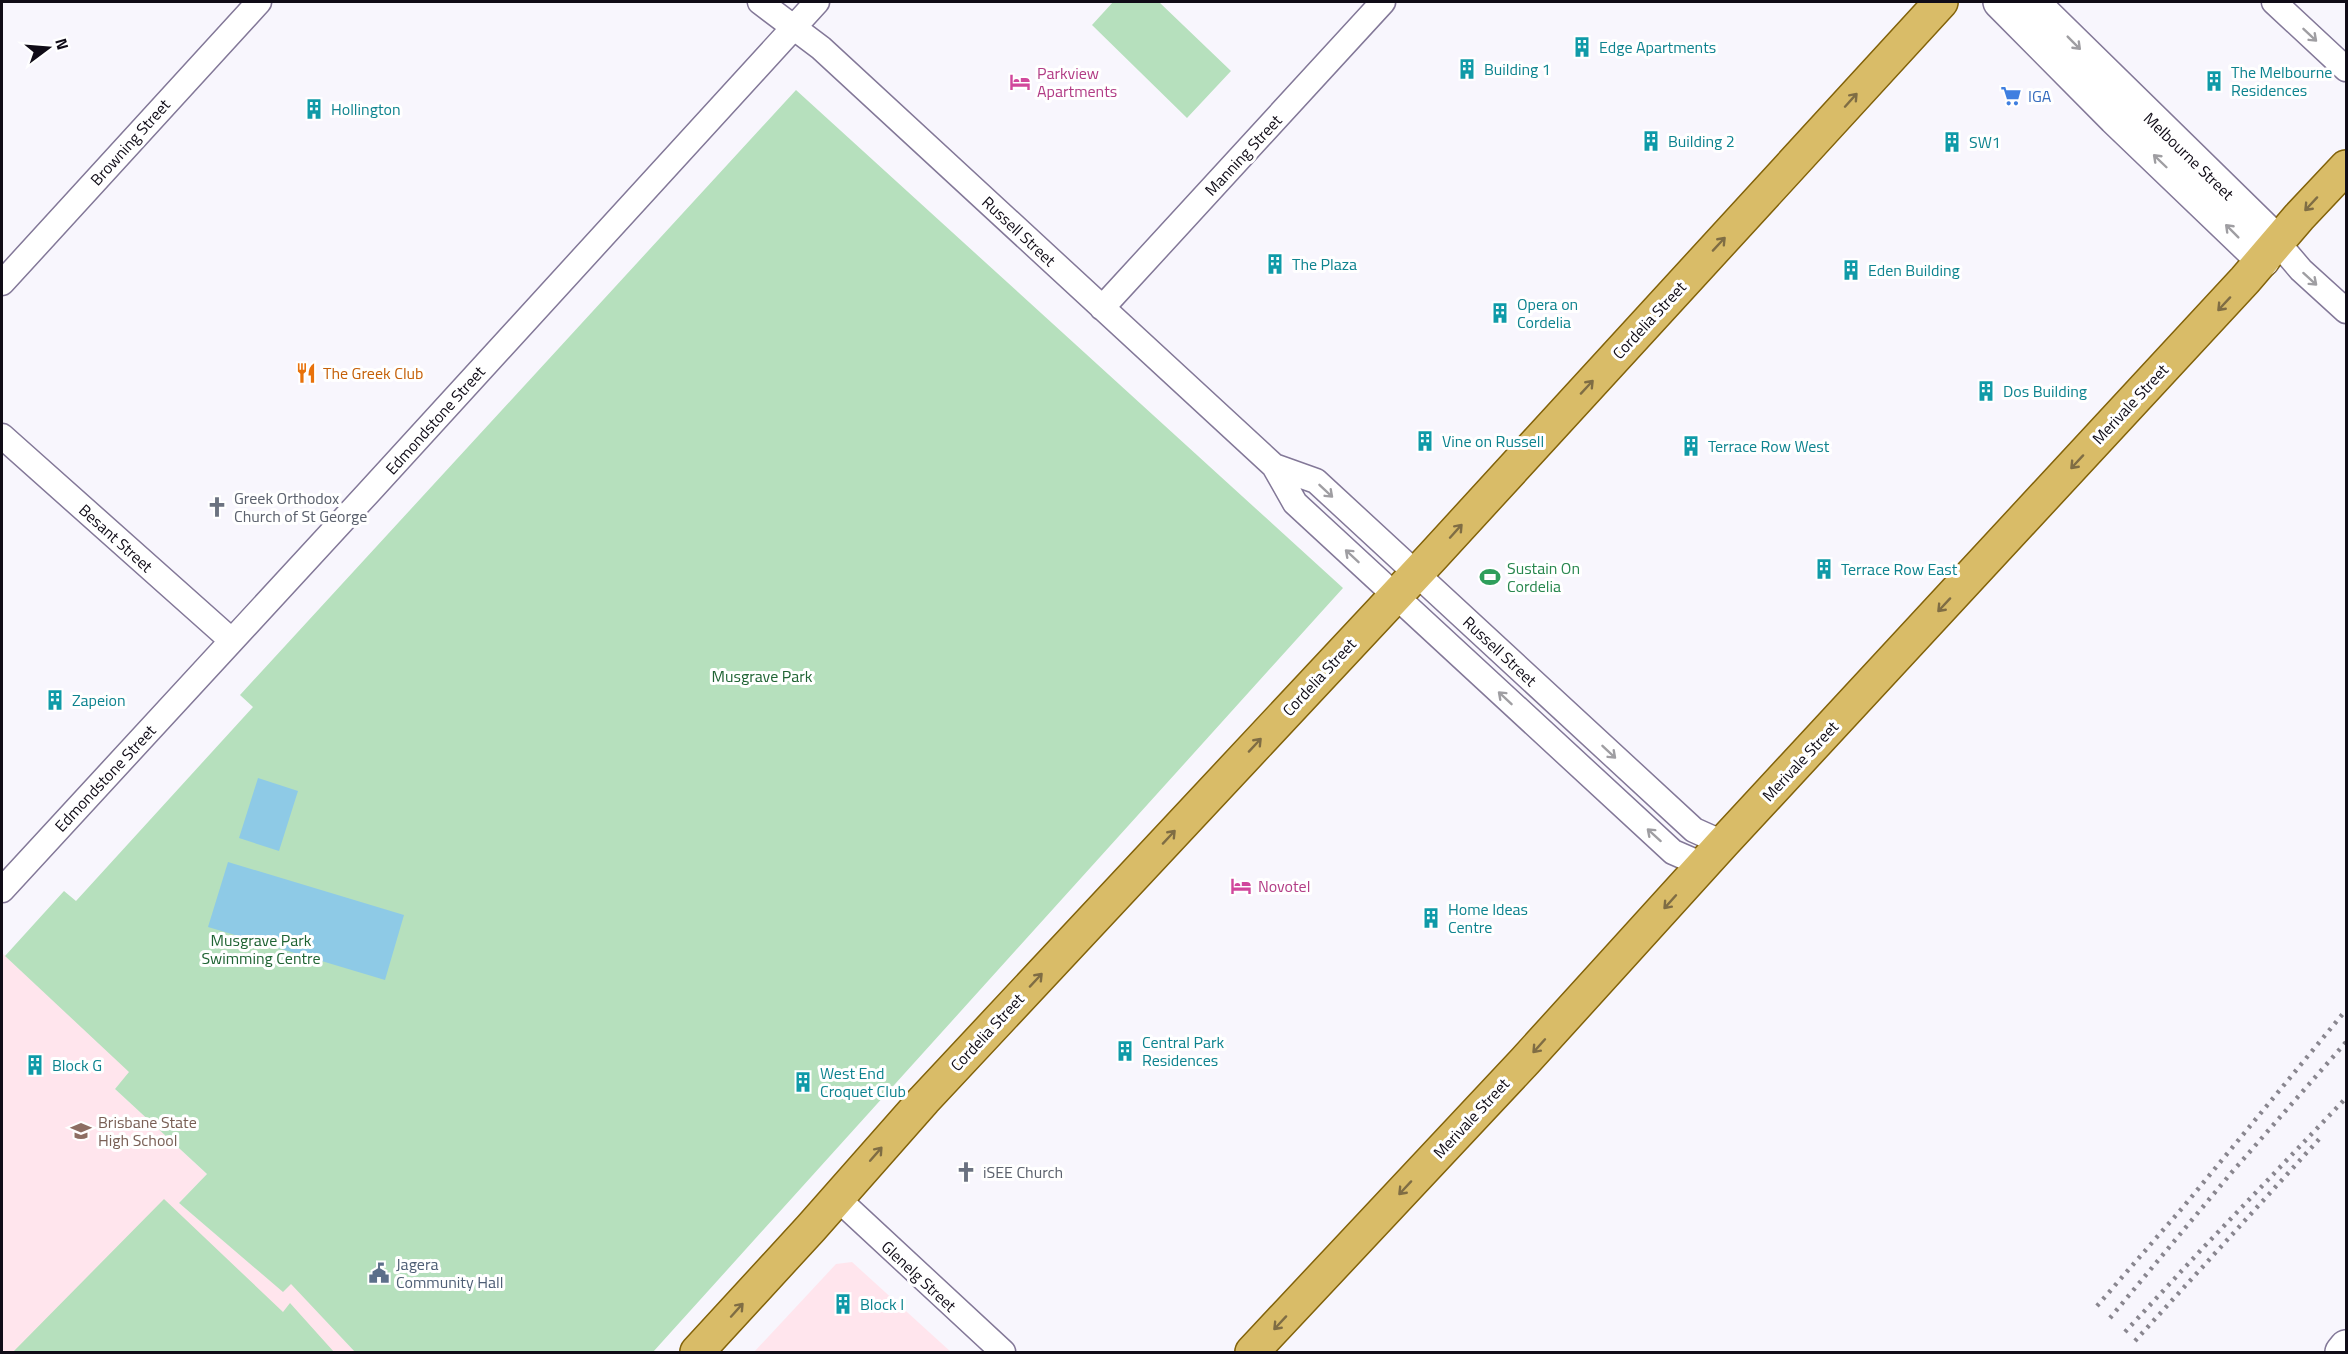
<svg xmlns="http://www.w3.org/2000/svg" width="2348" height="1354" viewBox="0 0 2348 1354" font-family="'Titillium Web',sans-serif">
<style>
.education{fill:#ffe5ed}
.green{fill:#b6e0bd}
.water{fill:#8ecae6}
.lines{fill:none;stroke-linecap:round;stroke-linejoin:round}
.street-casing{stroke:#837898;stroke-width:27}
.secondary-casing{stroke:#837898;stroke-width:36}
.primary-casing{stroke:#82620a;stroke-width:36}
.street{stroke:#fff;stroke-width:24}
.secondary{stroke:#fff;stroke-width:33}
.primary{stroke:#d9bc68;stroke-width:33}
.rail{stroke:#89868f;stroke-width:4.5;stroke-dasharray:3 6;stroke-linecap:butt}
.oneway{stroke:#9f9ea2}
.oneway2{stroke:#7f6d44}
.labels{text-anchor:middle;stroke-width:6;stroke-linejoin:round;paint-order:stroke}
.culture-label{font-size:16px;fill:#0d838f;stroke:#fff;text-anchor:start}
.hotel-label{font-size:16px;fill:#b23c85;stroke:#fff;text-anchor:start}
.shop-label{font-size:16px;fill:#366cbe;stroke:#fff;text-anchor:start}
.street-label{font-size:16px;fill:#100c17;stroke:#fff}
.food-label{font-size:16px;fill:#c56008;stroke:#fff;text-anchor:start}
.worship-label{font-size:16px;fill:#5b616d;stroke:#fff;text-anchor:start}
.leisure-label{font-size:16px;fill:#27864d;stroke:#fff;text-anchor:start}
.park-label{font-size:16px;fill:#206434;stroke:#fff}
.education-label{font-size:16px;fill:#785e54;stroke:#fff;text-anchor:start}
.service-label{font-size:16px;fill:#4e5e75;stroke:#fff;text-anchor:start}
</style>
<rect width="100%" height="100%" fill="#f8f6fd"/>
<path class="education" d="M2,953L130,1072L115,1089L207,1174L179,1203L283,1291L291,1283L355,1352H2Z
M852,1262L951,1352H754L836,1264Z"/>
<path class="green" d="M1113,2H1159L1231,71L1187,118L1092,25Z
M796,90L1343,588L653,1352H355L291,1284L283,1292L179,1203L207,1174L115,1089L129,1072L5,956L64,891L76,901L253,707L240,695Z
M164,1199L283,1312L290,1303L334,1352H13Z"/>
<path class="water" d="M258,778L298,791L279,851L239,838Z
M228,862L404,915L385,980L208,927Z"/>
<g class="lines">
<g class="street-casing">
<path id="street" d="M760,2L821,48L1274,466L1295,503L1673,852L1703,865
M2274,2L2346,69
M2278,243L2301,270L2346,311
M2,283L259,2
M1102,308L1383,2
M2,436L231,640
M1274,466L1316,481L1694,830L1723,843
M2,890L369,492L817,2
M837,1198L1003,1352"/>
</g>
<g class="secondary-casing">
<path id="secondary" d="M2000,2L2115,118L2263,260
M2032,2L2278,243
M2342,1352L2346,1347"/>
</g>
<g class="primary-casing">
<path id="primary" d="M697,1352L811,1228L924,1100L1432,557L1941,2
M1252,1352L1525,1061L1723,843L2245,280L2299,217L2346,167"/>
</g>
<use href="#street" class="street"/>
<use href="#secondary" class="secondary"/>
<use href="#primary" class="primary"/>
<path class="rail" d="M2097,1306L2184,1206L2346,1010
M2110,1318L2232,1172L2346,1042
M2125,1332L2201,1250L2346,1098
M2135,1341L2322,1136"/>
</g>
<defs><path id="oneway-shaft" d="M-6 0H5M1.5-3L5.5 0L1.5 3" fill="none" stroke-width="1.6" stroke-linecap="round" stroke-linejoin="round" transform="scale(1.5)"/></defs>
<g class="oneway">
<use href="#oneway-shaft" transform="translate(2310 35) rotate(43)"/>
<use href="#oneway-shaft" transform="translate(2074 43) rotate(45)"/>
<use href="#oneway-shaft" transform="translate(2160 161) rotate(-136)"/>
<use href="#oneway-shaft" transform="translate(2232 231) rotate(-135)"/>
<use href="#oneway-shaft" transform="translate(2310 279) rotate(42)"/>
<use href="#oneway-shaft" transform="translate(1326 491) rotate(43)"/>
<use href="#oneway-shaft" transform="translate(1352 556) rotate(-137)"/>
<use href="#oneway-shaft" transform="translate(1505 698) rotate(-137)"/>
<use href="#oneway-shaft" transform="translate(1609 752) rotate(43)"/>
<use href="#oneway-shaft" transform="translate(1654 835) rotate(-138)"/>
</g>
<g class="oneway2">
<use href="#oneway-shaft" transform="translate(1851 100) rotate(-48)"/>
<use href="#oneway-shaft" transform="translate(2311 204) rotate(133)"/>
<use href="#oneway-shaft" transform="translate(1719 244) rotate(-47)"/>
<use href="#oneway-shaft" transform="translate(2224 304) rotate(133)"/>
<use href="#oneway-shaft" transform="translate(1587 387) rotate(-47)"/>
<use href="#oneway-shaft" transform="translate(2077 462) rotate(133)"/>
<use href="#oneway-shaft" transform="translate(1456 531) rotate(-48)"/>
<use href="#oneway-shaft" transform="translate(1944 605) rotate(133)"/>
<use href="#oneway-shaft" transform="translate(1255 745) rotate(-47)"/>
<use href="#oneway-shaft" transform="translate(1169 837) rotate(-47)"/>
<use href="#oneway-shaft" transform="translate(1670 902) rotate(132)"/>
<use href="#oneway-shaft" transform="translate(1036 980) rotate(-47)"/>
<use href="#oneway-shaft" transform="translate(1539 1046) rotate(132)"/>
<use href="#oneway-shaft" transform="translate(876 1154) rotate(-49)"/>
<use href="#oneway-shaft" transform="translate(1405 1188) rotate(133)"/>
<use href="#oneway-shaft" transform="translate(737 1310) rotate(-48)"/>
<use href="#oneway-shaft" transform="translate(1280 1323) rotate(133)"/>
</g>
<defs>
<g id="building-bare" transform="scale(1.62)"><path d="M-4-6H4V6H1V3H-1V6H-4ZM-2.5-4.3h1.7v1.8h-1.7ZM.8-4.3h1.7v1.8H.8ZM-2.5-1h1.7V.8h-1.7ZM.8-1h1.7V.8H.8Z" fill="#0f9aa8" stroke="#fff" stroke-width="2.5" paint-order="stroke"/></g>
<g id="hotel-bare" transform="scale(1.62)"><path d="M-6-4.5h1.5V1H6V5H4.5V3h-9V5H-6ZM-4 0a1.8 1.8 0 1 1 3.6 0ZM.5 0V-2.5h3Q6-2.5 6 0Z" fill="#d1479c" stroke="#fff" stroke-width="2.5" paint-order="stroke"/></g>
<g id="supermarket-bare" transform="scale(1.62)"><path d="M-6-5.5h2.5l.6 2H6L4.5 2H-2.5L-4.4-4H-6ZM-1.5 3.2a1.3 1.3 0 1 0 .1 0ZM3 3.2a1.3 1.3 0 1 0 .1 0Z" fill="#3f7fe0" stroke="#fff" stroke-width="2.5" paint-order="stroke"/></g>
<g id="restaurant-bare" transform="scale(1.62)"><path d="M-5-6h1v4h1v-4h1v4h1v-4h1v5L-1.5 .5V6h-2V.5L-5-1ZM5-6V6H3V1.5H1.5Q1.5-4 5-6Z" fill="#e8710a" stroke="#fff" stroke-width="2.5" paint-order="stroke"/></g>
<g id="church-bare" transform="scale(1.62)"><path d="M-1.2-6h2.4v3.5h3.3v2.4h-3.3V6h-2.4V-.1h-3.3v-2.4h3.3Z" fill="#6b7280" stroke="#fff" stroke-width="2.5" paint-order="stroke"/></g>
<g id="stadium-bare" transform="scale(1.62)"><path d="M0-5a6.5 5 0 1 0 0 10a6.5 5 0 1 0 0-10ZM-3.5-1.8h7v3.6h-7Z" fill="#2e9e5b" stroke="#fff" stroke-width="2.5" paint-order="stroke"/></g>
<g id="school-bare" transform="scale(1.62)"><path d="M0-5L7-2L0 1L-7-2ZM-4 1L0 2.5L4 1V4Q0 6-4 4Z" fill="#8d6e63" stroke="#fff" stroke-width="2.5" paint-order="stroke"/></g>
<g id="civic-bare" transform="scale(1.62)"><path d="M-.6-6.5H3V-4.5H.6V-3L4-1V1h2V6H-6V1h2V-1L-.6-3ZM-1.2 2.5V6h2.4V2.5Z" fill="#5c6f8a" stroke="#fff" stroke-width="2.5" paint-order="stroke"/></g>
</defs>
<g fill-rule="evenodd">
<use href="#building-bare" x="1582" y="47"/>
<use href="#building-bare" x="1467" y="69"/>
<use href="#building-bare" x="2214" y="81"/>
<use href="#hotel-bare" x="1020" y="82"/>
<use href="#supermarket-bare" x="2011" y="96"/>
<use href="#building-bare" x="314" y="109"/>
<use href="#building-bare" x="1651" y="141"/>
<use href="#building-bare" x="1952" y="142"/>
<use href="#building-bare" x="1275" y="264"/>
<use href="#building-bare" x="1851" y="270"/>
<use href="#building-bare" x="1500" y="313"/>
<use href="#restaurant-bare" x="306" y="373"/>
<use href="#building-bare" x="1986" y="391"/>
<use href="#building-bare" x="1425" y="441"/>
<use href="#building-bare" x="1691" y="446"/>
<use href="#church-bare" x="217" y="507"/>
<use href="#building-bare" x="1824" y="569"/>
<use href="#stadium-bare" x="1490" y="577"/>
<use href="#building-bare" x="55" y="700"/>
<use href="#hotel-bare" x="1241" y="886"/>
<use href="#building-bare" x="1431" y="918"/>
<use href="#building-bare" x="1125" y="1051"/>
<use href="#building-bare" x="35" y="1065"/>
<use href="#building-bare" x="803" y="1082"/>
<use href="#school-bare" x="81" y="1131"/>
<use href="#church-bare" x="966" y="1172"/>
<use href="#civic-bare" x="379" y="1273"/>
<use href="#building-bare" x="843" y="1304"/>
</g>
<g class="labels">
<g class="culture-label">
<text x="1599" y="53">Edge Apartments</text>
<text x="1484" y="75">Building 1</text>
<text x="2231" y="78">The Melbourne<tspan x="2231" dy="18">Residences</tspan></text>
<text x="331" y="115">Hollington</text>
<text x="1668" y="147">Building 2</text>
<text x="1969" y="148">SW1</text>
<text x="1292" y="270">The Plaza</text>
<text x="1868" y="276">Eden Building</text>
<text x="1517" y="310">Opera on<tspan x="1517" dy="18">Cordelia</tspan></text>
<text x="2003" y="397">Dos Building</text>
<text x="1442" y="447">Vine on Russell</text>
<text x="1708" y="452">Terrace Row West</text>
<text x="1841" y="575">Terrace Row East</text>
<text x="72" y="706">Zapeion</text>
<text x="1448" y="915">Home Ideas<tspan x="1448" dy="18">Centre</tspan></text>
<text x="1142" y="1048">Central Park<tspan x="1142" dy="18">Residences</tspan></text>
<text x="52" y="1071">Block G</text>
<text x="820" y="1079">West End<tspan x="820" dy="18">Croquet Club</tspan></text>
<text x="860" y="1310">Block I</text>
</g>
<g class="hotel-label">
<text x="1037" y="79">Parkview<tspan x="1037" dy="18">Apartments</tspan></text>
<text x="1258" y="892">Novotel</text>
</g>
<g class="shop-label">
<text x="2028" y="102">IGA</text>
</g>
<g class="street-label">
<text transform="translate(130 142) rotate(-48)" y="6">Browning Street</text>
<text transform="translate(1243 155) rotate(-47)" y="6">Manning Street</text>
<text transform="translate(2189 156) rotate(44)" y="6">Melbourne Street</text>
<text transform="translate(1019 231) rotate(43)" y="6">Russell Street</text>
<text transform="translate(1649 320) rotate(-47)" y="6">Cordelia Street</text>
<text transform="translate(2130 404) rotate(-47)" y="6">Merivale Street</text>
<text transform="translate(435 420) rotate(-48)" y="6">Edmondstone Street</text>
<text transform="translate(116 538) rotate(42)" y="6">Besant Street</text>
<text transform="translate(1500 651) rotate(43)" y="6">Russell Street</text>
<text transform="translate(1319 677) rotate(-47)" y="6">Cordelia Street</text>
<text transform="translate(1800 761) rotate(-47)" y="6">Merivale Street</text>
<text transform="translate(105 778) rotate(-47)" y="6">Edmondstone Street</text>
<text transform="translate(987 1032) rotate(-47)" y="6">Cordelia Street</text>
<text transform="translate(1471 1118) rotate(-47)" y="6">Merivale Street</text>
<text transform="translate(919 1276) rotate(43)" y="6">Glenelg Street</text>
</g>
<g class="food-label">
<text x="323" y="379">The Greek Club</text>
</g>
<g class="worship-label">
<text x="234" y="504">Greek Orthodox<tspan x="234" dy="18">Church of St George</tspan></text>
<text x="983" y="1178">iSEE Church</text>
</g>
<g class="leisure-label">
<text x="1507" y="574">Sustain On<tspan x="1507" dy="18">Cordelia</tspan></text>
</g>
<g class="park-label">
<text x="762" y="682">Musgrave Park</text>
<text x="261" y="946">Musgrave Park<tspan x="261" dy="18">Swimming Centre</tspan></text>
</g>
<g class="education-label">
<text x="98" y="1128">Brisbane State<tspan x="98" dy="18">High School</tspan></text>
</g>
<g class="service-label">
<text x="396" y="1270">Jagera<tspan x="396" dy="18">Community Hall</tspan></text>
</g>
</g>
<rect width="2348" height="1354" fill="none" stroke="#100c17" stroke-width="6"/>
<g transform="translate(48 48) rotate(74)" stroke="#ffffff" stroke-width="4.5" paint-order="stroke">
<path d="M0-4.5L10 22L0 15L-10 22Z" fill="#100c17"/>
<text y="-9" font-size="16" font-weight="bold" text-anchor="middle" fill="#100c17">N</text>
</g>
</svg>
